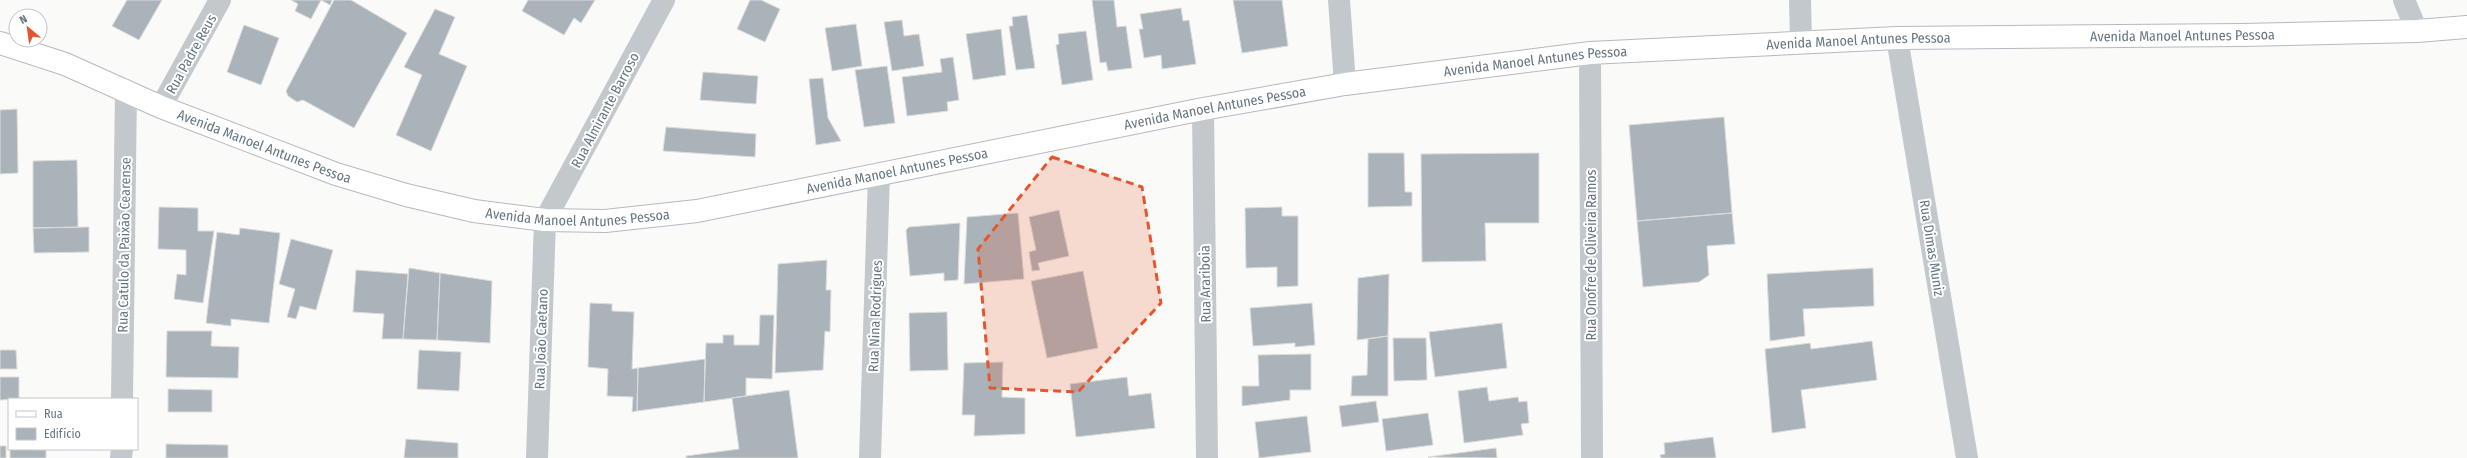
<svg xmlns="http://www.w3.org/2000/svg" width="2467" height="458" viewBox="0 0 2467 458" font-family="'Fira Sans Condensed',sans-serif">
<style>
.building{fill:#aab3b9;stroke:#dcdcda}
.lines{fill:none;stroke-linecap:round;stroke-linejoin:round}
.primary-casing{stroke:#b5babe;stroke-width:24}
.minor{stroke:#c3c8cc;stroke-width:22}
.tertiary{stroke:#c3c8cc;stroke-width:22}
.primary{stroke:#fff;stroke-width:22}
.marked{fill:#e4572e;fill-opacity:0.2;stroke:#e4572e;stroke-width:3;stroke-dasharray:8 5;stroke-linejoin:round}
.labels{text-anchor:middle;stroke-width:4;stroke-linejoin:round;paint-order:stroke}
.street-label{font-size:14px;fill:#657683;stroke:#fff}
</style>
<rect width="100%" height="100%" fill="#fafaf8"/>
<path class="building" d="M127,0H162L139,40L112,26Z
M291,0H332L330,5L321,0L311,19L295,11L298,4Z
M334,0H351L407,33L354,128L303,100L297,102L288,96L286,91Z
M528,0H595L581,23L574,18L564,35L522,11Z
M750,0H761L780,9L765,42L737,29Z
M1092,0H1114L1117,27L1126,26L1132,68L1108,71L1106,62L1100,63Z
M1233,0H1282L1288,46L1242,53Z
M1181,8L1183,21L1189,20L1196,64L1162,69L1161,55L1144,58L1139,29H1143L1140,14Z
M435,9L455,17L439,54L467,66L431,151L396,135L422,75L404,67Z
M1027,15L1035,68L1016,70L1009,26H1013L1012,17Z
M902,20L904,36L919,34L924,66L892,71L884,22Z
M856,24L862,66L832,71L825,28Z
M244,25L279,38L261,85L227,72Z
M1001,29L1006,75L973,80L966,34Z
M1086,31L1093,80L1062,85L1056,45L1059,44L1058,34Z
M953,57L959,100L947,102L948,111L907,116L902,77L942,72L940,59Z
M887,66L895,123L864,127L855,70Z
M703,72L758,76L756,104L700,100Z
M823,78L828,118L841,141L816,145L809,79Z
M17,109L18,173L0,174V110Z
M1724,117L1732,213L1637,221L1629,125Z
M666,127L756,134L755,157L663,151Z
M1368,153H1404L1405,192H1412V206L1368,207Z
M1539,153V223H1485L1486,261L1422,262L1421,154Z
M77,160L78,227L33,228V161Z
M159,207L198,208V231H214L203,303L174,299L177,274L186,275V250L158,249Z
M1282,207V216H1298V286L1277,287V267L1246,268L1245,208Z
M1059,210L1069,256L1038,263L1040,270L1032,271L1029,252L1036,250L1029,217Z
M1018,213L1024,279L964,284L967,217Z
M1732,213L1735,244L1707,246L1709,275L1699,282L1643,287L1637,221Z
M960,223L958,280L944,281V273L910,276L906,230L909,227Z
M89,227V252L34,253L33,228Z
M240,228L280,233L269,323L231,319V326L206,323L217,232L239,235Z
M291,239L333,250L316,310L300,306L296,319L287,317L295,289L279,284Z
M827,260L826,290H831L830,332L825,331L823,370L775,373L778,264Z
M409,268L440,273L437,340L403,339Z
M1873,268L1874,306L1803,309L1805,336L1770,341L1767,274Z
M356,270L408,274L403,339H382L384,314L353,312Z
M1083,271L1098,348L1047,358L1031,281Z
M440,273L492,281L490,343L437,340Z
M1389,274L1388,336L1357,340L1358,278Z
M590,303L612,304V311L634,312L632,369L638,368L637,411L632,412L633,397L607,396L608,369L588,367Z
M1312,303L1315,345L1295,347V343L1253,346L1250,308Z
M947,312L948,370L910,371L909,313Z
M760,315H774L772,379L746,378V396L704,402L706,343H723V335H734V345H759Z
M1502,323L1507,368L1435,377L1429,332Z
M167,331H212L211,346L239,347L238,378L166,377Z
M1388,336V396H1351L1352,376L1367,375L1368,339Z
M1393,338H1426L1427,380L1394,381Z
M1872,341L1877,380L1801,390L1806,428L1772,433L1765,349L1810,343L1811,349Z
M0,350H16L17,369H0Z
M419,350L461,352L459,391L417,389Z
M1311,354V390H1290V400L1242,406V386H1259L1258,355Z
M705,359L704,402L637,411L638,368Z
M1003,362L1002,397L1025,398V434L974,436L975,415H962L964,363Z
M0,377H19V399L0,400Z
M1127,377L1129,396L1151,393L1155,428L1076,437L1070,384Z
M1487,387L1489,401L1518,397L1519,402L1527,401L1529,423L1521,424L1523,435L1464,443L1458,391Z
M168,389L212,390V412H168Z
M789,390L798,458H686V456L739,449L732,398Z
M1376,401L1379,422L1342,427L1339,406Z
M1428,413L1433,445L1386,451L1382,419Z
M1307,416L1311,452L1259,458L1255,422Z
M1713,437L1716,458H1661L1660,455L1665,454L1664,443Z
M406,439L458,443V458H404Z
M166,444L228,445V458H166Z
M0,446H6V458H0Z
M1496,448L1497,458L1428,457Z
M10,449L46,450V458H10Z"/>
<g class="lines">
<g class="primary-casing">
<g id="primary">
<path id="s1" d="M0,43L65,64L161,107L336,174L406,195L474,211L545,220L605,221L697,211L1203,109L1345,84L1590,53L1897,38L2242,35L2417,31L2467,27"/>
</g>
</g>
<path class="minor" d="M1339,0L1345,84
M1800,0L1801,41
M1897,38L1967,458
M1590,53L1592,458
M161,107L220,0
M1203,109L1207,458
M122,399L126,90
M121,458L122,449
M537,458L545,220L664,0
M870,458L879,174"/>
<path class="tertiary" d="M2404,0L2417,31"/>
<use href="#primary" class="primary"/>
</g>
<path class="marked" d="M1052,157L1142,187L1161,303L1078,392L990,388L978,249Z"/>
<g class="labels">
<g class="street-label">
<text dy="5" stroke="none"><textPath href="#s1" startOffset="2228">Avenida Manoel Antunes Pessoa</textPath></text>
<text dy="5" stroke="none"><textPath href="#s1" startOffset="1904">Avenida Manoel Antunes Pessoa</textPath></text>
<text transform="translate(191 54) rotate(-61)" y="5">Rua Padre Reus</text>
<text dy="5" stroke="none"><textPath href="#s1" startOffset="1580">Avenida Manoel Antunes Pessoa</textPath></text>
<text dy="5" stroke="none"><textPath href="#s1" startOffset="1256">Avenida Manoel Antunes Pessoa</textPath></text>
<text transform="translate(605 110) rotate(-62)" y="5">Rua Almirante Barroso</text>
<text dy="5" stroke="none"><textPath href="#s1" startOffset="284">Avenida Manoel Antunes Pessoa</textPath></text>
<text dy="5" stroke="none"><textPath href="#s1" startOffset="932">Avenida Manoel Antunes Pessoa</textPath></text>
<text dy="5" stroke="none"><textPath href="#s1" startOffset="608">Avenida Manoel Antunes Pessoa</textPath></text>
<text transform="translate(124 245) rotate(-89)" y="5">Rua Catulo da Paixão Cearense</text>
<text transform="translate(1932 248) rotate(81)" y="5">Rua Dimas Muniz</text>
<text transform="translate(1591 255) rotate(-90)" y="5">Rua Onofre de Oliveira Ramos</text>
<text transform="translate(1205 284) rotate(-91)" y="5">Rua Arariboia</text>
<text transform="translate(875 316) rotate(-88)" y="5">Rua Nina Rodrigues</text>
<text transform="translate(541 339) rotate(-88)" y="5">Rua João Caetano</text>
</g>
</g>
<rect x="8" y="398" width="130" height="52" fill="#ffffff" stroke="#c1c8cd"/>
<rect x="16" y="411" width="20" height="6" fill="#ffffff" stroke="#c1c8cd"/>
<text x="44" y="418" font-size="12" fill="#657683">Rua</text>
<rect x="16" y="428" width="20" height="12" fill="#aab3b9" stroke="#c1c8cd"/>
<text x="44" y="438" font-size="12" fill="#657683">Edifício</text>
<g transform="translate(28 28) rotate(331)"><circle r="19" fill="#ffffff" stroke="#c1c8cd"/>
<path d="M0-3L7 15L0 10L-7 15Z" fill="#e4572e"/>
<text y="-6" font-size="11" font-weight="bold" text-anchor="middle" fill="#657683">N</text>
</g>
</svg>
